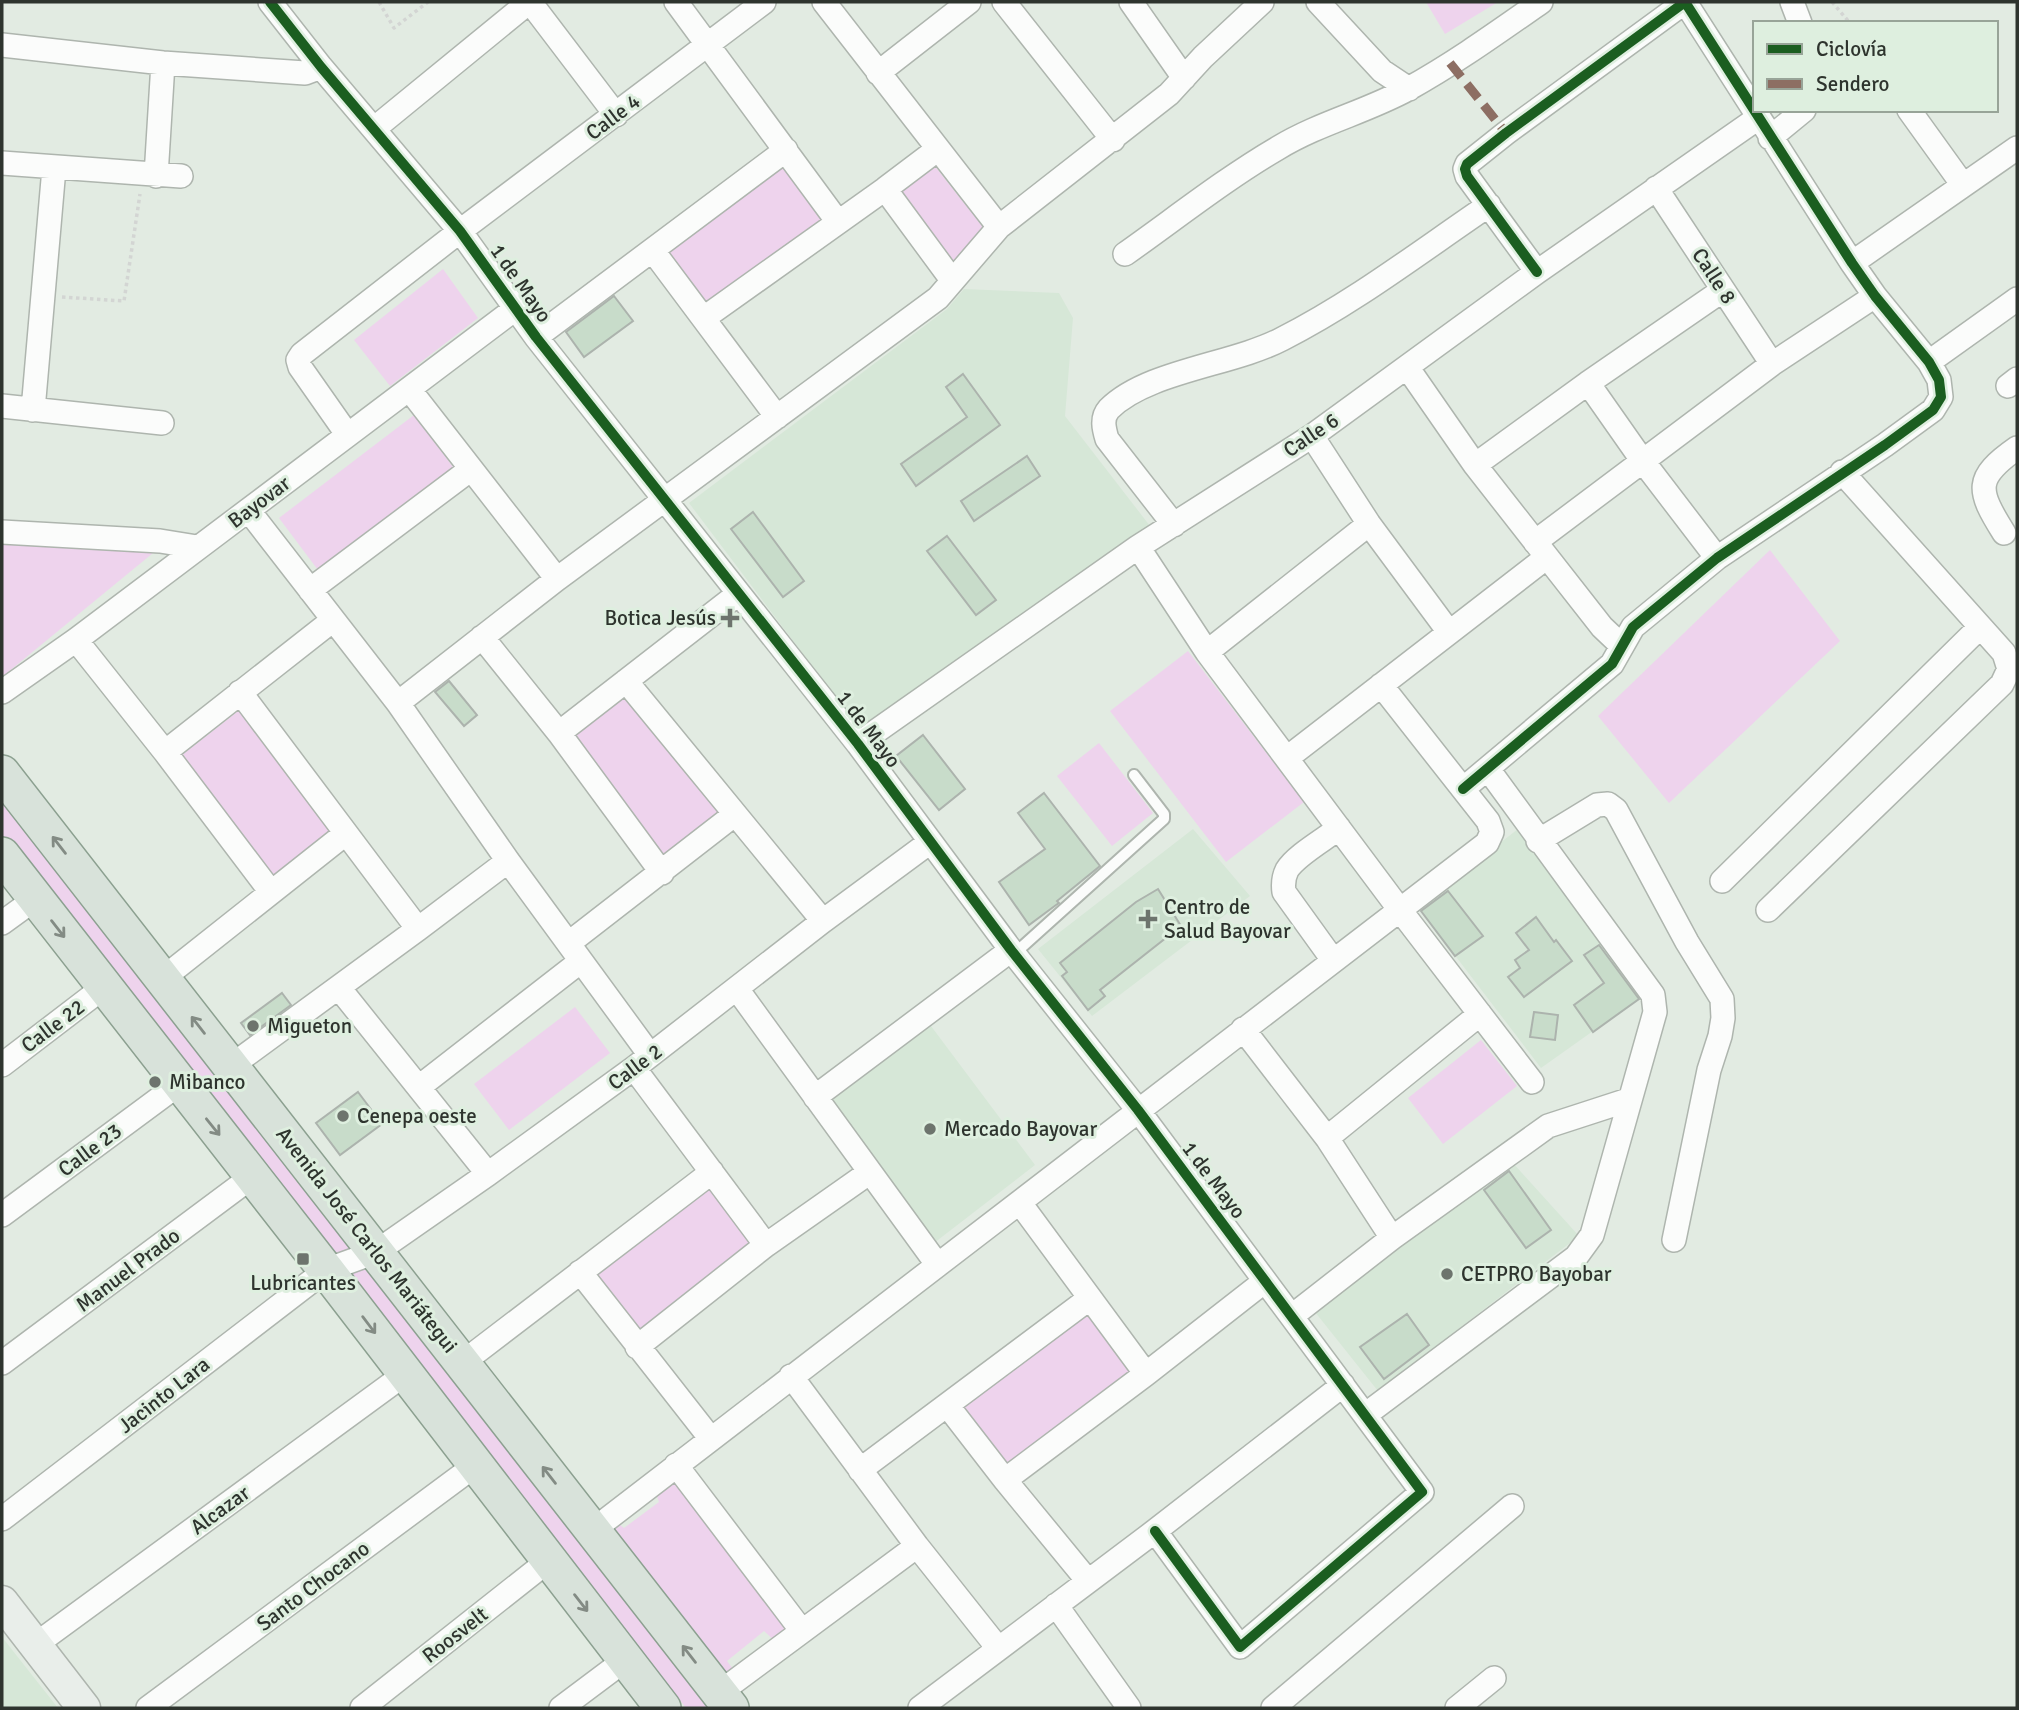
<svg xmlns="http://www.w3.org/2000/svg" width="2019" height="1710" viewBox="0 0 2019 1710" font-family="Signika,sans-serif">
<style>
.built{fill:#d6e7d7}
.green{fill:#eed3ed}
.building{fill:#c8dcca;stroke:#acb3ad;stroke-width:2}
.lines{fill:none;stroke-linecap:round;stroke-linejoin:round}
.lane-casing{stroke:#aeb5ae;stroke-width:14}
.street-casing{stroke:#aeb5ae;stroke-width:26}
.secondary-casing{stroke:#aeb5ae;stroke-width:35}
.primary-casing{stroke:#8ca090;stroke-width:38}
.path{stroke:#d3d5d3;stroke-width:3.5;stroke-dasharray:3.5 3.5;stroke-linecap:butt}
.lane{stroke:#fbfcfb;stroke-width:10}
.street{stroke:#fbfcfb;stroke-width:23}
.secondary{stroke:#e9eeea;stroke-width:32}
.primary{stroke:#d8e2da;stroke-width:35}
.quiet{stroke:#8d6e63;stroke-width:9;stroke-dasharray:18 9;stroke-linecap:butt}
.cycleway-casing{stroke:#deefdf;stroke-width:15}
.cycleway{stroke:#1b5e20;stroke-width:10}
.oneway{stroke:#838b84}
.poi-dot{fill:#6d746d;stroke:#deefdf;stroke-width:2.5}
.labels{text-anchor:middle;stroke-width:6;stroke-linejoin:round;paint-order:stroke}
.street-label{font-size:21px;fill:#2e342e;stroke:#deefdf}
.poi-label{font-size:21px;fill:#2e342e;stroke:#deefdf;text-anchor:start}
</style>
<rect width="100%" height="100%" fill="#e2ebe2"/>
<path class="built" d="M964,289L1059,293L1073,318L1065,416L1150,526L862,732L689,503L947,309Z
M1193,829L1250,896L1092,1016L1038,949Z
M1518,829L1648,992L1541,1068L1418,907Z
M925,1018L1035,1165L934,1243L826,1092Z
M1512,1162L1579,1236L1378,1391L1315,1312Z
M2,1637L58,1708H2Z"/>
<path class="green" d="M1426,2H1498L1445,34Z
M786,160L831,220L708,310L663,252Z
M934,165L986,231L970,244L951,265L892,189Z
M443,269L478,318L390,386L354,340Z
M414,415L456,471L321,574L279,518Z
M2,543L153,553L2,677Z
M1770,550L1840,641L1669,803L1598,716Z
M1188,651L1304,802L1226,862L1110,711Z
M625,691L722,813L663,860L570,733Z
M242,708L339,832L276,883L177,759Z
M1099,743L1153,813L1112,846L1057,776Z
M2,798L713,1708H686L2,839Z
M575,1007L610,1053L509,1130L474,1084Z
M1481,1040L1517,1086L1443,1144L1408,1098Z
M711,1182L758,1243L636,1341L584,1276Z
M1084,1308L1137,1376L1009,1471L958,1405Z
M672,1475L790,1626L777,1643L764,1631L727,1661L736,1673L724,1680L609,1535L620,1525L624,1528L659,1502L655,1491Z"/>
<path class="building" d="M614,296L633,321L584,357L566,332Z
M963,374L1000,425L916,486L901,464L967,417L946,387Z
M1027,456L1040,476L974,521L961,501Z
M753,512L804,581L783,597L731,529Z
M947,536L996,600L976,615L927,551Z
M449,681L477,715L464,726L435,692Z
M923,735L965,789L939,810L896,756Z
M1044,793L1100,866L1057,901L1059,903L1056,905L1029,925L999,882L1045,849L1018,813Z
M1158,889L1181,926L1100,990L1105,996L1088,1010L1062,976L1067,972L1060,963L1136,902Z
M1448,891L1483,936L1455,956L1421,911Z
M1536,917L1554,942L1556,940L1572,961L1524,997L1508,977L1520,968L1515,960L1529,950L1516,933Z
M1599,945L1639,999L1593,1032L1574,1005L1604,983L1584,955Z
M282,993L291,1005L250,1035L241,1023Z
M1534,1012L1558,1015L1555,1040L1530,1037Z
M358,1092L382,1124L340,1155L316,1123Z
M1509,1171L1551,1230L1526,1248L1484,1190Z
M1407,1314L1429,1345L1384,1379L1360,1347Z"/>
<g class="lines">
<g class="lane-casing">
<path id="lane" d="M1014,954L1164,819V814L1134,775"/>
</g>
<g class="street-casing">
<path id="street" d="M270,2L321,67L460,231L536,337L858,744L1011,950L1138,1110L1422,1492L1240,1647L1155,1531
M530,2L616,115
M676,2L838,222
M824,2L999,227
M1004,2L1113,140
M1131,2L1184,78
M1318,2L1382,71L1409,89
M1792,2L1800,23
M2,45L163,63L305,73L321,67
M878,73L969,2
M1909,110L1963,185
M375,128L529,2
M1770,138L1804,110
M2,163L181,176
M156,176L163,63
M1656,188L1772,364
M885,189L952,280
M653,251L777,417
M1125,254C1176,218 1225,179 1278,148C1319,123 1366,112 1408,89C1455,63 1498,32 1541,2
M1852,263L2017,148
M704,318L885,189L938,149
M536,337L786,150
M1929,362L2017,299
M1407,367L1475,465L1602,627L1622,646
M1588,383L1642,460L1717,558
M2008,386L2017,379
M409,389L557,579
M2,406L162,423
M33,410L54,168
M347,434L300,367L298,360L302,354L460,231L764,2
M1312,436L1369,524L1449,632
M1475,465L1588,383L1723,290
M249,511L398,703L508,861L650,1055
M1174,525L1107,439C1104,429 1101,418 1109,409C1147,371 1232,365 1282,339C1355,302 1421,251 1489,205
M2,532L160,541L197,547
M2004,533C1977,490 1974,478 2017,448
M1535,542L1772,364L1875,296
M1138,547L1207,652L1400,910L1532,1082
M310,590L471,469
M482,637L559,733L662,873
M76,640L165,752L271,892
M1207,652L1369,524
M626,681L823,921
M2,692L76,640L515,309
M240,692L418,929
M398,703L557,579L938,298L999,227L1169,94L1203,57L1262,2
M559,733L738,594
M858,744L1138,547L1312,436L1537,272L1758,118
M165,752L333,620
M1287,758L1547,557
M1463,789L1612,664L1633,627L1717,558L1885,445L1933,410L1941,397L1939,380L1929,362L1875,296L1852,263L1685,2L1506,133L1467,164L1465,169L1467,176L1537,272
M1538,841L1597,805L1608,804L1616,810L1687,942L1722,999L1723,1018L1720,1036L1709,1070L1674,1240
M1722,881L1979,628
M1768,910L2002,684L2009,669L2004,653L1842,472
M2,923L35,899
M569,943L734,815
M1333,960L1284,892C1283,885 1283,878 1287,870C1295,856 1325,839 1339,828
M162,979L345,834
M339,988L488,1174
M737,989L937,1264
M1243,1029L1327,1138L1392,1238L1292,1316
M2,1065L104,987
M231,1066L418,929L508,861
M634,1068L766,1245
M419,1087L581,961
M815,1097L1011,950
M1327,1138L1480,1014
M1020,1203L1146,1374
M2,1215L179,1084
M1392,1238L1548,1126L1628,1100
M580,1272L711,1439
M637,1347L766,1245L870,1172
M2,1363L253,1176
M462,1363L712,1172
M791,1376L917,1546L998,1648
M947,1405L1005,1480L1088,1581
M1365,1415L1576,1257L1592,1235L1655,1012L1653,995L1488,769
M676,1465L802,1631
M860,1470L1090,1298
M1005,1480L1146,1374L1265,1281
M2,1519L326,1270L376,1252L488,1174L634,1068L823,921L930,842
M593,1530L1487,843L1492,832L1488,821L1381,685
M1056,1605L1129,1708
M35,1645L405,1374
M719,1693L917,1546
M148,1708L477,1464
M362,1708L548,1561
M561,1708L625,1660
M920,1708L1155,1531L1343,1385
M1273,1708L1512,1506
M1457,1708L1494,1678"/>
</g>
<g class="secondary-casing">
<path id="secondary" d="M2,1602L84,1708"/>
</g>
<g class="primary-casing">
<path id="primary" d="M2,773L731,1708
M2,855L326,1270L663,1708"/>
</g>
<path class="path" d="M379,2L394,28L428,2
M1832,2L1850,23
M62,297L124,301L140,194"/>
<use href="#lane" class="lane"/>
<use href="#street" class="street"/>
<use href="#secondary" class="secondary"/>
<use href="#primary" class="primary"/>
<path class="quiet" d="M1450,63L1506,133"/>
<g class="cycleway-casing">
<path id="cycleway" d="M270,2L321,67L460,231L536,337L858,744L1011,950L1138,1110L1422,1492L1240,1647L1155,1531
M1463,789L1612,664L1633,627L1717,558L1885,445L1933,410L1941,397L1939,380L1929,362L1875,296L1852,263L1685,2L1506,133L1467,164L1465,169L1467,176L1537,272"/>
</g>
<use href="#cycleway" class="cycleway"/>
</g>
<defs><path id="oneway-shaft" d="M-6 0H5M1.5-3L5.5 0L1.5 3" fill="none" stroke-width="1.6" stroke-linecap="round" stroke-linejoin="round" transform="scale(1.75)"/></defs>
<g class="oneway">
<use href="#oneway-shaft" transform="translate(59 845) rotate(-128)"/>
<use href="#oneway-shaft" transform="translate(58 929) rotate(52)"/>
<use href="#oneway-shaft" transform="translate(198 1025) rotate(-128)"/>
<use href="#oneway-shaft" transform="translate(213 1127) rotate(51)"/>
<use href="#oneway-shaft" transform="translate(369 1325) rotate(53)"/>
<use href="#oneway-shaft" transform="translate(549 1475) rotate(-128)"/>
<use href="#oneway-shaft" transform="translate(581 1603) rotate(52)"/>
<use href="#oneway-shaft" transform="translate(689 1654) rotate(-128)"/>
</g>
<g class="poi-dot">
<path d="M726.5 607.5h7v7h7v7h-7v7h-7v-7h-7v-7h7z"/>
<path d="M1144.5 908.5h7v7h7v7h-7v7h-7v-7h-7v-7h7z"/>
<circle cx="253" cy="1026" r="7"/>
<circle cx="155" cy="1082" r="7"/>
<circle cx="343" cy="1116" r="7"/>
<circle cx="930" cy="1129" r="7"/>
<rect x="296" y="1252" width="14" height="14" rx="3.5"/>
<circle cx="1447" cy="1274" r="7"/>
</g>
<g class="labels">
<g class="street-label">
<text transform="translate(613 117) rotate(-37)" y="7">Calle 4</text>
<text transform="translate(1714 276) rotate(57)" y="7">Calle 8</text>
<text transform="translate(521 283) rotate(55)" y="7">1 de Mayo</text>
<text transform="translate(1311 435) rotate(-34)" y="7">Calle 6</text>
<text transform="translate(259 502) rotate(-37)" y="7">Bayovar</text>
<text transform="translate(869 729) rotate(53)" y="7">1 de Mayo</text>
<text transform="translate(53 1026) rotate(-37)" y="7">Calle 22</text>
<text transform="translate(635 1067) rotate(-37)" y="7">Calle 2</text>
<text transform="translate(90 1150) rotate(-37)" y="7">Calle 23</text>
<text transform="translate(1214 1180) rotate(53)" y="7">1 de Mayo</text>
<text transform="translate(367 1240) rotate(52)" y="7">Avenida José Carlos Mariátegui</text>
<text transform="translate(128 1270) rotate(-37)" y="7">Manuel Prado</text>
<text transform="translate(164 1395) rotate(-38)" y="7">Jacinto Lara</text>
<text transform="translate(220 1510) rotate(-36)" y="7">Alcazar</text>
<text transform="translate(313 1586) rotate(-37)" y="7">Santo Chocano</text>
<text transform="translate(455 1635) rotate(-38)" y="7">Roosvelt</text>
</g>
<g class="poi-label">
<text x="716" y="625" text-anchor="end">Botica Jesús</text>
<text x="1164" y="914">Centro de<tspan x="1164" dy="24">Salud Bayovar</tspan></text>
<text x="267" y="1033">Migueton</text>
<text x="169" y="1089">Mibanco</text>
<text x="357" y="1123">Cenepa oeste</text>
<text x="944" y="1136">Mercado Bayovar</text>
<text x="1461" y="1281">CETPRO Bayobar</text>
<text x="303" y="1290" text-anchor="middle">Lubricantes</text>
</g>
</g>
<rect width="2019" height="1710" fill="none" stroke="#2e342e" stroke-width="7"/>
<rect x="1753" y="21" width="245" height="91" fill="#deefdf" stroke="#98a498" stroke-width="2"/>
<rect x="1767" y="44" width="35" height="10" fill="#1b5e20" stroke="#98a498" stroke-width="2"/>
<text x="1816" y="56" font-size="21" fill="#2e342e">Ciclovía</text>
<rect x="1767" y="79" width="35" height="10" fill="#8d6e63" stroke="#98a498" stroke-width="2"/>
<text x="1816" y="91" font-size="21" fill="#2e342e">Sendero</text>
</svg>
